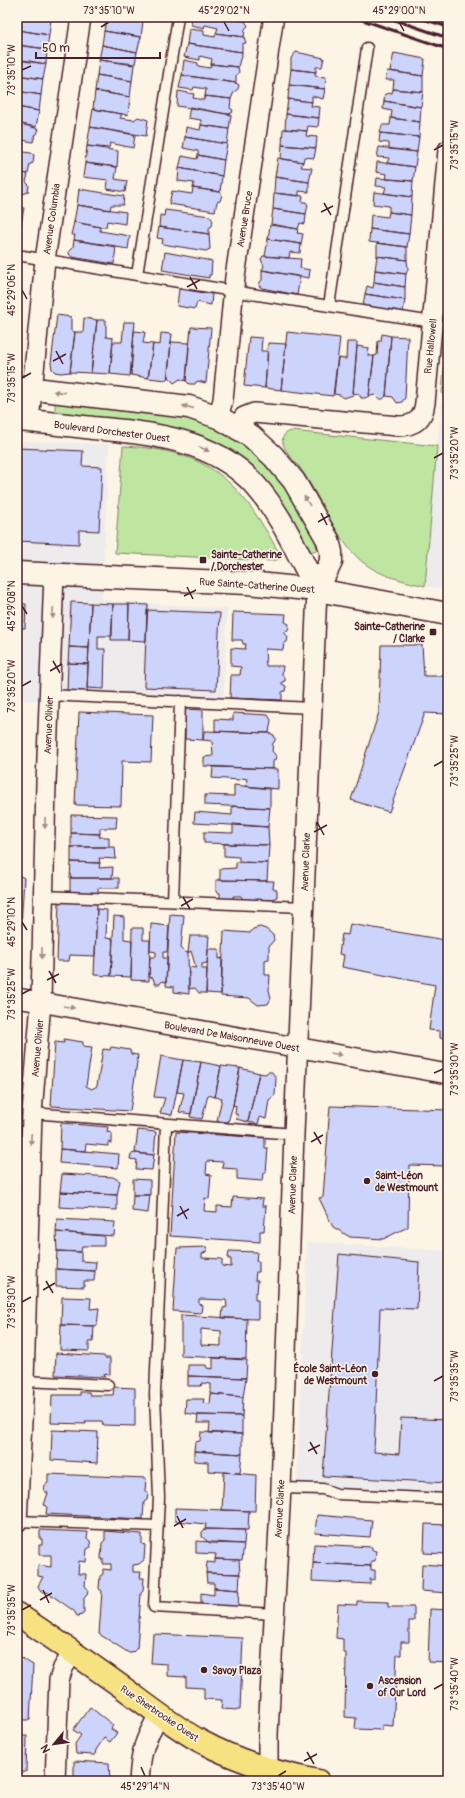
<svg xmlns="http://www.w3.org/2000/svg" width="465" height="1798" viewBox="0 0 465 1798" font-family="Pangolin,sans-serif">
<style>
.built{fill:#eeebec}
.green{fill:#bee6a1;stroke:#848266}
.building{fill:#ccd4fc;stroke:#4a1f2b;fill-rule:evenodd}
.lines{fill:none;stroke-linecap:round;stroke-linejoin:round}
.service-casing{stroke:#4a1f2b;stroke-width:13}
.minor-casing{stroke:#4a1f2b;stroke-width:22}
.tertiary-casing{stroke:#4a1f2b;stroke-width:25}
.secondary-casing{stroke:#4a1f2b;stroke-width:25}
.primary-casing{stroke:#4a1f2b;stroke-width:25}
.service{stroke:#fcf5e5;stroke-width:10}
.minor{stroke:#fcf5e5;stroke-width:19}
.tertiary{stroke:#fcf5e5;stroke-width:22}
.secondary{stroke:#fcf5e5;stroke-width:22}
.primary{stroke:#f7e281;stroke-width:22}
.rail{stroke:#4a1f2b;stroke-width:3}
.oneway{fill:#a38a88}
.ticks{fill:none;stroke:#4a1f2b;stroke-width:1.5}
.poi-dot{fill:#4a1f2b;stroke:#fcf5e5;stroke-width:1.5}
.labels{text-anchor:middle;stroke-width:3;stroke-linejoin:round;paint-order:stroke}
.street-label{font-size:10px;fill:#4a1f2b;stroke:#fcf5e5}
.poi-label{font-size:10px;font-weight:bold;fill:#4a1f2b;stroke:#fcf5e5;text-anchor:start}
.neatline{fill:none;stroke:#4a1f2b;stroke-width:1.5}
.ticks-label{font-size:10px;text-anchor:middle;fill:#4a1f2b}
</style>
<rect width="100%" height="100%" fill="#fcf5e5"/>
<filter id="ink" filterUnits="userSpaceOnUse"><feTurbulence type="fractalNoise" baseFrequency=".025" numOctaves="2"/><feDisplacementMap in="SourceGraphic" scale="8" xChannelSelector="R" yChannelSelector="G"/><feConvolveMatrix kernelMatrix="1 2 1 2 8 2 1 2 1" color-interpolation-filters="sRGB"/></filter>
<g filter="url(#ink)">
<path class="built" d="M442,394L448,395V590L425,586Z
M17,441L109,444L102,600L227,609L223,706L17,700Z
M307,1242L448,1251V1503L296,1496Z"/>
<path class="green" d="M448,281V395L442,394L447,325L444,324Z
M55,403L179,415L209,425L235,438L263,460L285,485L314,535L317,550L310,552L283,504L268,484L225,447L199,435L172,427L55,413Z
M292,431L437,446L425,586C401,580 377,576 358,558C333,534 321,497 300,468C295,461 285,452 283,443C281,436 286,432 292,431Z
M123,446C209,450 239,480 279,553V559L273,561L115,553Z"/>
<path class="building" d="M17,17H37L51,19L49,35L18,30L19,23H17Z
M37,17H52L51,19Z
M107,17L143,21L141,37L104,31Z
M118,17H141L140,20Z
M192,17H220L245,21L248,26L245,29L244,37L216,33L218,28L205,25L204,28L191,25Z
M222,17H247L245,21Z
M189,29L204,31V35L215,37L216,33L244,37L246,43L242,44V52L187,44Z
M18,30L49,35L47,49L17,45Z
M104,31L141,37L137,52L102,45Z
M187,44L242,52V57L240,59L238,67L211,64L212,59L200,56V60L184,57Z
M17,45L47,49L46,64L17,60Z
M102,45L137,52L135,64L99,60Z
M296,52L324,58L322,67H316V72L291,69V58Z
M394,53L425,59L423,76L390,71Z
M23,60L46,64L43,79L17,75V64L22,65Z
M99,60L134,65L132,81L97,75Z
M184,60L198,63V66L210,68L211,64L238,67L239,72L236,76V83L182,75Z
M291,69L316,72L315,76L326,77L325,89L289,85Z
M387,71L423,76V92L393,89L394,80H385Z
M17,75L43,79L41,95L17,91Z
M97,75L132,81L130,97L95,91Z
M182,75L236,83L239,85L238,89L234,92L231,99L205,96L206,89L194,87L193,90L179,88Z
M289,85L325,89L323,99L312,96V102L288,99Z
M393,89L423,92L421,107L384,101L385,94L392,93Z
M17,91L41,95L39,111L17,107Z
M95,91L130,97L128,115L93,109Z
M178,91L194,94L193,98L204,100L205,96L231,99L230,108L233,110L232,113L228,114L177,106Z
M288,99L312,102L311,106L320,107L319,118L286,114Z
M384,101L421,107L420,122L391,118L392,111L383,109Z
M17,107L39,111L36,127L17,123Z
M190,107L231,115L229,129L201,125V120L188,118Z
M93,109L122,114L120,118L134,120L138,117L148,120L146,136L90,127Z
M286,114L319,118L318,127L308,126L307,131L285,129Z
M391,118L420,122L419,137L380,133L382,125H390Z
M17,123L39,129L37,134L35,135L33,142L17,139Z
M201,125L229,129L227,144L185,137L186,127L200,130Z
M90,127L135,135L133,148L110,143L109,148L87,146Z
M283,129L307,131L306,136L317,137L316,148L282,145Z
M380,133L419,137L417,152L389,149V143L379,142Z
M185,137L227,144L224,160L198,155V151L183,148Z
M282,145L316,148L314,158L304,157L303,162L281,159Z
M87,146L118,151L117,167L85,163Z
M379,147L417,152L415,167L387,163L389,158L377,157Z
M17,151L31,153L34,155L33,163L30,164L28,174L17,172Z
M198,155L224,160L222,176L179,168L182,156L197,159Z
M278,158L303,162L301,167L312,168L309,182L275,177Z
M377,162L415,167L413,181L386,179L387,174L376,172Z
M85,163L117,167L115,179L127,181L125,192L107,189L108,180L83,177Z
M179,168L222,176L220,192L193,188L194,183L178,181Z
M17,172L28,174L26,182L29,185L28,192L23,194L17,193Z
M275,177L309,182V192L299,191V196L274,193Z
M377,178L413,181L412,197L384,193L386,187L376,186Z
M193,188L220,192L222,195L220,201L217,202L215,211L169,204L172,191L192,194Z
M79,189L124,196L123,205H111L110,210L77,205Z
M374,192L412,197L411,215L389,212V206L373,204Z
M274,193L303,196L302,202H306L308,205L306,214L273,209Z
M77,205L126,212L125,224L107,221L106,227H100L74,222Z
M17,207L24,208L20,230H17Z
M273,209L306,214L305,224L300,223L298,229L271,224Z
M165,210L210,216L213,221L212,226L209,228V234L159,227L160,215L164,216Z
M389,212L411,215L409,234L370,229L371,215L388,217Z
M74,222L100,227V231L130,236L128,249L74,240L75,235H71Z
M270,225L298,229L297,233L303,234L301,244L268,239Z
M159,227L209,234L210,249L206,251L162,244L163,239L157,238Z
M370,229L409,234L407,247L369,242Z
M17,230H20L19,237H22L20,248H17Z
M268,239L301,244L300,253L290,252L289,258L265,256Z
M74,240L116,246L114,264L72,257L69,254V251L73,247Z
M377,243L407,247V260L377,256Z
M165,252L212,261L211,275H209V278L162,270Z
M263,256L301,259L300,268L310,270L309,278L262,270L264,266L261,259Z
M377,256L407,260L408,269L406,274L375,270Z
M262,270L300,277L297,295L262,288L259,286L260,282L262,280Z
M375,270L406,274L405,287L374,282Z
M374,282L405,287V300L365,294L367,286L373,288Z
M179,289L212,294L211,305L197,302L195,309L177,306Z
M365,294L405,300L403,312L363,306Z
M57,315L71,317V331L75,332L70,372L61,373L55,372L52,369L51,363Z
M84,318L97,320L91,373L70,372L75,332H83Z
M97,320H106V337L113,338L110,374L91,373Z
M124,322H135L130,376L110,374L113,342H122Z
M191,327L211,328L206,383L197,381L195,384H189L186,381Z
M134,331L145,332L143,343L153,344L148,378L131,375Z
M287,332L340,338L333,396L281,390Z
M161,333L172,334L167,380L148,378L153,344L160,345Z
M382,334L391,336L386,396L383,399H379L375,395L369,396L374,356L377,355L378,341H381Z
M391,336L408,337L405,398L402,402L397,403L393,397L386,396Z
M249,337L262,338L261,351H268L265,388L244,386Z
M171,342L189,343L186,381L180,379L174,383L168,377Z
M347,342H357V346L353,395L344,398L340,395L334,394L338,358L346,359Z
M268,343L286,344L281,390L265,388Z
M357,346L369,348L368,356H374L369,396L365,398H361L359,394L353,393Z
M18,448L83,451L82,466L102,467L99,531L79,530V544L17,541V456Z
M71,602L91,603L89,648L69,647Z
M91,603L113,604L112,636H98V649H105L104,689L87,688Z
M17,604H26L25,628H17Z
M113,604H129L128,640H111Z
M129,604L148,605L146,641L128,640Z
M147,610L220,613L216,690L144,687Z
M233,612L286,614L285,622L289,624L288,631L284,632L288,637L287,642L284,643L283,650L265,649L266,666H283L282,675L285,677V681L282,682V684L286,686L285,691L282,692V700L230,698L231,675H240L241,667L231,666V648L245,649L246,644H243L242,640H232Z
M381,645H422L424,676H448V714L425,713L389,812L351,800L379,712Z
M69,647L89,648L88,664L68,663Z
M68,663L88,664L87,694L67,693Z
M185,709L203,710V740L185,739Z
M79,712L153,715L151,762L122,761L121,806L75,805Z
M233,713L268,715L271,720L269,733L215,731V719L233,720Z
M17,723H19L18,754H17Z
M204,731L269,733L274,735L275,738V741L273,743L272,751L276,756L275,760L273,761V769L204,766V757L213,756L212,741L203,740Z
M213,767L278,769V789L246,786L247,779L242,778L240,780L212,778Z
M234,785L270,789V808L205,805V795L234,796Z
M232,806L270,808L268,827L194,823L195,812L232,815Z
M71,815L117,816L116,828H100V834L71,833Z
M233,824L268,827L269,845L204,843V832L233,833Z
M71,833L100,834L99,837H109V847H71Z
M224,844L269,845L268,863L239,862V857L224,856Z
M71,847H115L116,859L99,858L100,863L71,862Z
M71,862L100,863L99,868L113,867L112,878H70Z
M236,862L268,863L267,881L220,880V869L236,868Z
M17,874L24,878L19,960L17,962Z
M70,878H119V888H98V893L70,892Z
M216,880L274,881L273,888L277,890V897L270,900H243L241,896H233L234,900L220,899V893L216,892Z
M59,902L97,903L95,956L70,955L69,961H57Z
M97,909L107,910L106,938L113,939L111,976L94,975Z
M170,914L184,915L181,948L185,952L188,953L189,994L174,992V987L166,986Z
M114,916L124,917V939L132,940L131,977L111,976Z
M448,921V1039L440,1038V1031L429,1030L435,985L342,967L344,955L339,954L342,934L348,935L350,924L445,940Z
M151,924L169,926L167,952H163V958H167L166,982L162,981L160,984H155L153,978L149,977L150,957H156V952L150,951Z
M260,927L266,929L273,935L274,940L269,946V959L265,960V975H270L269,990L271,998L268,1004L258,1005L249,998L221,996L224,931L250,933L253,929Z
M132,928H143V940H150L149,981L131,980Z
M190,936H209L207,963L202,964V969H207L206,993H199L195,988L189,989V967L196,968L191,951L188,953Z
M208,949H219V959L222,958L221,994L206,993Z
M63,1039L83,1042V1046L92,1047L86,1086L92,1089L97,1086L103,1049L110,1050L111,1047L130,1050L131,1054L138,1055L130,1111L51,1106L55,1042L64,1043Z
M161,1056L183,1060L172,1115L160,1113L165,1098L154,1097Z
M183,1060L201,1062L191,1114L179,1112L184,1093L177,1092Z
M201,1062L221,1066L215,1097L208,1095L202,1119L190,1117Z
M221,1066L240,1068L233,1105L228,1122L217,1121L222,1098L215,1097Z
M240,1068L259,1073L248,1122L236,1119L238,1115L235,1114L236,1106L233,1105Z
M268,1072H272L276,1078L275,1095L269,1100L266,1119L260,1117L258,1124L248,1122L259,1073L265,1074Z
M330,1106L448,1110V1166L409,1165L408,1227L383,1239L350,1237L333,1227L319,1198L323,1197Z
M61,1123L108,1127L107,1132L112,1133V1143L108,1142V1146L86,1144L85,1151L60,1149Z
M138,1130L156,1132L154,1155L135,1153Z
M176,1132L265,1138V1148H268L266,1173H263L262,1181L237,1179V1169L222,1168L223,1162L207,1161L206,1174L211,1175L209,1199L205,1198L204,1211L217,1212V1206L232,1207L233,1197L263,1199L262,1206H266L264,1231H260V1242L170,1236Z
M60,1149L119,1154L118,1168L59,1163Z
M135,1153L154,1155L152,1170L136,1169L137,1160L130,1159L131,1154Z
M62,1174L113,1177L120,1181L117,1195L60,1192Z
M133,1179L150,1180V1195H133Z
M60,1192L117,1195V1210L59,1207Z
M133,1195H150L148,1213L132,1211Z
M57,1219L115,1222L114,1236L56,1232Z
M56,1232L104,1236V1246H82L81,1252L57,1251Z
M207,1247V1251L202,1254V1258L222,1259V1266L231,1267V1259H228L229,1251L257,1252L256,1261L259,1262V1272H256L255,1280H258L257,1293H255V1300H258V1319L222,1318L223,1308L227,1307L226,1300L199,1299V1304L202,1305L201,1313L173,1311L177,1248Z
M57,1251L81,1252V1261L96,1262L95,1271L56,1269Z
M339,1254L419,1262L417,1309L380,1308L374,1452L399,1454L401,1418L448,1420V1483L323,1476Z
M56,1269L95,1271L94,1281H84V1287L56,1286Z
M62,1297L91,1298L90,1309L99,1308L97,1326L61,1325Z
M181,1315L247,1319L246,1359L181,1356ZM201,1329L221,1331V1346L201,1345Z
M61,1325L94,1326L93,1342H89V1351L60,1350Z
M56,1353L104,1356L105,1358H110V1375L104,1374L105,1377L55,1375Z
M213,1358L247,1360L246,1378L188,1376V1365H206L207,1368L213,1369Z
M188,1376L246,1378L243,1397L211,1394V1384L202,1383L201,1386H188Z
M114,1387L135,1388V1426L103,1425L102,1421H85L86,1424L51,1423L52,1395H80V1392H89L90,1395H113Z
M211,1394L243,1397L242,1416L198,1415L185,1413L186,1399H204L203,1403L210,1404Z
M198,1415L242,1416V1434L209,1433L210,1423H197Z
M52,1430L98,1432L97,1463L51,1460Z
M201,1432L242,1434V1454L194,1451L195,1442L200,1441Z
M194,1451L242,1454L240,1473L208,1471V1462L194,1461Z
M224,1472L256,1475L255,1511L222,1510Z
M48,1474L146,1478L145,1491L148,1493L147,1500L144,1502L143,1519L46,1514L47,1506L44,1505L48,1493L44,1491L45,1485L48,1483Z
M175,1508L249,1511L248,1530L205,1529L206,1524L175,1521Z
M317,1515L372,1520L370,1537L315,1533Z
M425,1524L448,1525V1554L424,1553Z
M205,1529L245,1530L244,1544L210,1543L202,1537V1532Z
M40,1530L88,1532L87,1538L90,1541L91,1547L87,1549L86,1562L79,1561L78,1574H86L85,1586L88,1589L87,1595L84,1598V1612L82,1615L77,1616L74,1611L47,1592H41L39,1589L38,1586L43,1577L38,1576V1565L51,1567V1555H39V1545H42V1539H40Z
M105,1531L142,1534V1544L145,1545L144,1560L139,1564L133,1565V1572H141L140,1578H144L143,1591L141,1593L137,1648L132,1653H129L99,1634L102,1591L99,1589L100,1576L103,1574V1569L111,1570V1564H103V1559H101L102,1543L105,1540Z
M196,1541L244,1544L242,1560L215,1559L216,1554L196,1553Z
M314,1544L372,1547V1550L376,1551L375,1561H371V1566L313,1563Z
M215,1559L239,1560L240,1574L206,1573L207,1562L215,1563Z
M313,1563L371,1566V1570H375V1580L370,1579V1584L312,1581Z
M422,1564L448,1566V1593L421,1591Z
M206,1573L240,1574L239,1590L214,1588V1583H207Z
M214,1588L239,1590L238,1607L201,1604V1593L214,1595Z
M357,1601L388,1602V1607H414V1621H409V1642H401V1655H397L393,1726L382,1725V1730L355,1729L356,1718L345,1717L346,1653H343V1639L336,1638L338,1604L357,1605Z
M430,1609L448,1610V1663L428,1662Z
M153,1634L243,1638L240,1710L221,1709L222,1700L204,1699V1688L186,1687V1677L167,1676V1664L151,1663Z
M17,1655L33,1665L30,1720H19L17,1724Z
M90,1707L113,1725L111,1729L117,1733L110,1742L104,1738L96,1750L95,1755L76,1754L75,1744L81,1735L73,1730Z
M17,1736H27L26,1772H17Z
M74,1761L109,1763L110,1781L74,1780Z
M157,1779L181,1781H157Z"/>
<g class="lines">
<g class="service-casing">
<path id="service" d="M17,255L245,293L433,322
M137,275L178,17
M329,306L367,48
M49,695L312,708
M44,896L304,907
M173,901L180,701
M32,1113L294,1134
M166,1125L155,1394L159,1497L154,1607L274,1614
M24,1381L108,1385
M281,1488L323,1489L337,1494L448,1499
M17,1521L158,1526"/>
</g>
<g class="minor-casing">
<path id="minor" d="M218,417L223,400L235,277L273,22
M29,421L45,260L81,17
M237,427L244,417L254,413L398,426C415,426 423,419 425,403L448,150
M17,998L448,1074
M17,1522L24,1381L32,1113L41,1002L46,784L54,574
M55,1781L59,1680L63,1668L73,1652
M139,1781C141,1750 144,1741 159,1715
M268,1781V1734L281,1488L294,1134L317,590"/>
</g>
<g class="tertiary-casing">
<path id="tertiary" d="M17,573L248,583L317,590"/>
</g>
<g class="secondary-casing">
<path id="secondary" d="M17,387L189,407L218,417L251,436L273,456L294,481L328,540L331,552V562L317,590
M17,420C42,422 68,425 93,428C151,433 214,439 255,485C282,515 298,555 317,590
M317,590L448,614"/>
</g>
<g class="primary-casing">
<path id="primary" d="M17,1614C53,1638 87,1662 122,1687C148,1706 173,1726 200,1741C237,1761 276,1773 318,1781"/>
</g>
<use href="#service" class="service"/>
<use href="#minor" class="minor"/>
<use href="#tertiary" class="tertiary"/>
<use href="#secondary" class="secondary"/>
<use href="#primary" class="primary"/>
<path class="rail" d="M354,17L448,49
M386,17L448,38
M417,17L448,27"/>
</g>
<defs><path id="oneway-solid" d="M-6-.8H1V-3.2L6.5 0L1 3.2V.8H-6Z"/></defs>
<g class="oneway">
<use href="#oneway-solid" transform="translate(59 392) rotate(-174)"/>
<use href="#oneway-solid" transform="translate(188 407) rotate(-167)"/>
<use href="#oneway-solid" transform="translate(204 449) rotate(24)"/>
<use href="#oneway-solid" transform="translate(307 501) rotate(-121)"/>
<use href="#oneway-solid" transform="translate(53 613) rotate(92)"/>
<use href="#oneway-solid" transform="translate(45 823) rotate(91)"/>
<use href="#oneway-solid" transform="translate(42 953) rotate(91)"/>
<use href="#oneway-solid" transform="translate(69 1007) rotate(10)"/>
<use href="#oneway-solid" transform="translate(336 1054) rotate(10)"/>
<use href="#oneway-solid" transform="translate(31 1139) rotate(92)"/>
</g>
</g>
<path class="ticks" d="M224,22L229,31M399,22L404,31M101,27L109,22M22,70L31,66M434,150L443,145M324,203L331,215M321,212L333,206M190,277L197,289M187,287L200,280M22,290L27,299M56,351L63,364M53,361L66,354M22,378L31,373M434,458L443,453M321,513L327,525M318,522L330,515M187,587L193,599M184,596L196,590M22,606L27,614M53,661L60,673M50,671L62,664M22,686L31,681M434,766L443,761M317,822L324,835M314,832L327,825M183,897L190,909M181,906L193,899M22,922L27,930M49,971L56,983M47,980L59,974M22,994L31,989M434,1073L443,1069M314,1132L321,1144M311,1142L323,1135M180,1206L187,1219M177,1216L189,1209M46,1281L53,1293M43,1290L55,1283M22,1302L31,1297M434,1381L443,1376M310,1442L317,1454M308,1451L320,1445M177,1516L183,1528M174,1526L186,1519M43,1590L49,1603M40,1600L52,1593M22,1610L31,1605M434,1689L443,1684M307,1752L314,1764M304,1761L317,1754M141,1767L145,1776M278,1776L286,1771"/>
<g class="poi-dot">
<rect x="199" y="556" width="8" height="8" rx="2"/>
<rect x="429" y="628" width="8" height="8" rx="2"/>
<circle cx="367" cy="1181" r="4"/>
<circle cx="375" cy="1374" r="4"/>
<circle cx="204" cy="1670" r="4"/>
<circle cx="370" cy="1686" r="4"/>
</g>
<g class="labels">
<g class="street-label">
<text transform="translate(51 219) rotate(-82)" y="4">Avenue Columbia</text>
<text transform="translate(244 219) rotate(-81)" y="4">Avenue Bruce</text>
<text transform="translate(430 346) rotate(-84)" y="4">Rue Hallowell</text>
<text transform="translate(112 431) rotate(7)" y="4">Boulevard Dorchester Ouest</text>
<text transform="translate(257 585) rotate(4)" y="4">Rue Sainte-Catherine Ouest</text>
<text transform="translate(48 725) rotate(-88)" y="4">Avenue Olivier</text>
<text transform="translate(305 862) rotate(-88)" y="4">Avenue Clarke</text>
<text transform="translate(232 1036) rotate(10)" y="4">Boulevard De Maisonneuve Ouest</text>
<text transform="translate(37 1048) rotate(-85)" y="4">Avenue Olivier</text>
<text transform="translate(292 1185) rotate(-88)" y="4">Avenue Clarke</text>
<text transform="translate(279 1509) rotate(-87)" y="4">Avenue Clarke</text>
<text transform="translate(160 1713) rotate(34)" y="4">Rue Sherbrooke Ouest</text>
</g>
<g class="poi-label">
<text x="211" y="558">Sainte-Catherine<tspan x="211" dy="12">/ Dorchester</tspan></text>
<text x="425" y="630" text-anchor="end">Sainte-Catherine<tspan x="425" dy="12">/ Clarke</tspan></text>
<text x="375" y="1179">Saint-Léon<tspan x="375" dy="12">de Westmount</tspan></text>
<text x="367" y="1372" text-anchor="end">École Saint-Léon<tspan x="367" dy="12">de Westmount</tspan></text>
<text x="212" y="1674">Savoy Plaza</text>
<text x="378" y="1684">Ascension<tspan x="378" dy="12">of Our Lord</tspan></text>
</g>
</g>
<rect width="465" height="1798" fill="none" stroke="#fcf5e5" stroke-width="44"/>
<g transform="translate(54 1744) rotate(241)" stroke="#fcf5e5" stroke-width="3" paint-order="stroke">
<path d="M0-3L7 15L0 10L-7 15Z" fill="#4a1f2b"/>
<text y="-6" font-size="11" font-weight="bold" text-anchor="middle" fill="#4a1f2b">N</text>
</g>
<path d="M36 52v6h124v-6" fill="none" stroke="#4a1f2b" stroke-width="2"/>
<text x="42" y="52" font-size="12" fill="#4a1f2b" stroke="#fcf5e5" stroke-width="3" paint-order="stroke">50 m</text>
<rect x="22" y="22" width="421" height="1754" class="neatline"/>
<g class="ticks-label">
<text x="109" y="14">73°35'10"W</text>
<text x="224" y="14">45°29'02"N</text>
<text x="399" y="14">45°29'00"N</text>
<text transform="translate(11 70) rotate(-90)" y="4">73°35'10"W</text>
<text transform="translate(454 145) rotate(-90)" y="4">73°35'15"W</text>
<text transform="translate(11 290) rotate(-90)" y="4">45°29'06"N</text>
<text transform="translate(11 378) rotate(-90)" y="4">73°35'15"W</text>
<text transform="translate(454 453) rotate(-90)" y="4">73°35'20"W</text>
<text transform="translate(11 606) rotate(-90)" y="4">45°29'08"N</text>
<text transform="translate(11 686) rotate(-90)" y="4">73°35'20"W</text>
<text transform="translate(454 761) rotate(-90)" y="4">73°35'25"W</text>
<text transform="translate(11 922) rotate(-90)" y="4">45°29'10"N</text>
<text transform="translate(11 994) rotate(-90)" y="4">73°35'25"W</text>
<text transform="translate(454 1069) rotate(-90)" y="4">73°35'30"W</text>
<text transform="translate(11 1302) rotate(-90)" y="4">73°35'30"W</text>
<text transform="translate(454 1376) rotate(-90)" y="4">73°35'35"W</text>
<text transform="translate(11 1610) rotate(-90)" y="4">73°35'35"W</text>
<text transform="translate(454 1684) rotate(-90)" y="4">73°35'40"W</text>
<text x="145" y="1790">45°29'14"N</text>
<text x="278" y="1790">73°35'40"W</text>
</g>
</svg>
